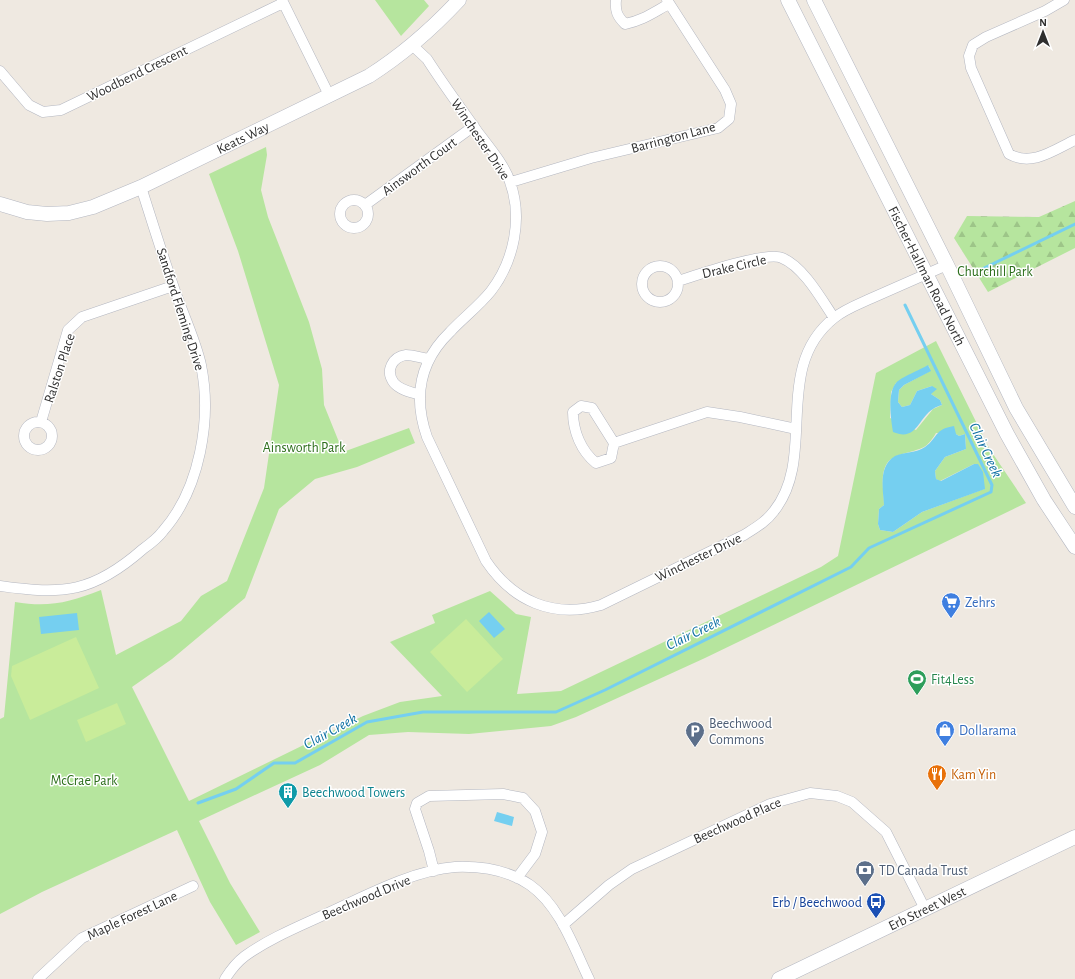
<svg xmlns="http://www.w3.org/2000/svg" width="1075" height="979" viewBox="0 0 1075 979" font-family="'Alegreya Sans',sans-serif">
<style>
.grass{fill:#b6e59e;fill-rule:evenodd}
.forest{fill:url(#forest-firs)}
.pitch{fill:#c9ec9a}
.water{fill:#75cff0}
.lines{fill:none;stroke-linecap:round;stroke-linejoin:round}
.stream{stroke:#75cff0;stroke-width:3}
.street-casing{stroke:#b4b7c1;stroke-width:11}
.secondary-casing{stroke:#b4b7c1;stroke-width:15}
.street{stroke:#fff;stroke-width:10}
.secondary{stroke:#fff;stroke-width:14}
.labels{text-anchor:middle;stroke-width:3;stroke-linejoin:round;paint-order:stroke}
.street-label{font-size:14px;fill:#2e2e2e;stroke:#fff}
.park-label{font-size:14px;fill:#2c6e1b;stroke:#fff}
.shop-label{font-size:14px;fill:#366cbe;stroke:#fff;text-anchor:start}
.leisure-label{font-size:14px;fill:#27864d;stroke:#fff;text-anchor:start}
.service-label{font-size:14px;fill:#4e5e75;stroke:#fff;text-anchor:start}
.food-label{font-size:14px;fill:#c56008;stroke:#fff;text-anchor:start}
.culture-label{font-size:14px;fill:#0d838f;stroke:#fff;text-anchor:start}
.transit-label{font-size:14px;fill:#164399;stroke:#fff;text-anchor:end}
.water-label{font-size:15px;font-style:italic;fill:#0d6fa3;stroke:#fff}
</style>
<defs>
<pattern id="forest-firs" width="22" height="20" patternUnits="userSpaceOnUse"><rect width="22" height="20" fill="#b6e59e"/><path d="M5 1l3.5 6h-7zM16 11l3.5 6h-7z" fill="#9dc588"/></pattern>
</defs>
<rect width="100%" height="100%" fill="#efe9e1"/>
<path class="grass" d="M375,0H424L429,6L401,36Z
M266,147L267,155L261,190L268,217L309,322L322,369L324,405L343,452L409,428L415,443L357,467L315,479L279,509L245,598L172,659L132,687L189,801L363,716L400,702L442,696L390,642L435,623L432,615L490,591L516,614L531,617L517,694L561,691L821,567L838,556L876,373L936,341L989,448L1026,503L705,658L576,717L551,726L469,734L408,732L369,735L320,765L199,821L230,883L260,932L236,945L210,902L177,830L42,892L0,914V719L4,717L15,602C50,608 69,602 101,590L116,655L181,621L201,596L227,581L264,488L279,385L238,251L209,174ZM929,366L930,371L904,385L899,390L898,402L902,407L910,405L917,391L932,386L931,394L940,400L942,405L933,409L916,430L890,418L891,392L896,383ZM936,433L956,434L959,436L965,434L966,449L945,457L935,471L936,479L940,481L974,464L984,489L922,512L893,532L880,530L878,524L879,509L884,505C884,493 880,476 886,465C892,453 913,453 924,447C929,444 933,438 936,433Z"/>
<path class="forest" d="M1075,201V248L988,292L954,238L967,216L1039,217Z"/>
<path class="pitch" d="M466,619L503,659L467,692L430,652Z
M76,637L99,688L30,720L11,676L12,666Z
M117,703L126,724L86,742L77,720Z"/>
<path class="water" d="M928,365L931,371L904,385L899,390L898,402L902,407L910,405L917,391L932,386L937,389L931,394L940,400L942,405C939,406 935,407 933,409C918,418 917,442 893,432C891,420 887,393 896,383C901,377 920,370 928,365Z
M954,426L956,434L959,436L965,434L966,449L945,457L935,471L936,479L941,481L974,464H978L983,472L985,489L922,512L893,532L880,530L878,524L879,509L884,505C883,489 878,466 895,456C904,452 916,453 925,447C938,438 934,429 954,426Z
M489,612L505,629L494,638L479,621Z
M77,613L79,630L41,634L39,617Z
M497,812L514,817L512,826L494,821Z"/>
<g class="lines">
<path class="stream" d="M976,272L1075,224
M198,803L236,789L274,763H295L367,722L423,712H556L605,690L851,567L869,548L991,492L992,485L905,305"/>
<g class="street-casing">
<path id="street" d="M282,0L329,95
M616,0C615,11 617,16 625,24C642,21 654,12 669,4
M1064,0L1045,11L986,37L973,45L969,56L971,68L1009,154C1032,167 1054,150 1075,140
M412,45L427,59C443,84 460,107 477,131C489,147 504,164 510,182C523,218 514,261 491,291C479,306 463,318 450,332C419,362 413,397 427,437L486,561C513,601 553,619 601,605L744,535C755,528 766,522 774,511C818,456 771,368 834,318C845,309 859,304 872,298C897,287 922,276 947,265
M0,71L29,105L43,112L61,110L283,3
M511,182L591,158L718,128L729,119L731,104L725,90L667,0
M340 214a14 14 0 1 1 28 0a14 14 0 1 1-28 0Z
M365,205L474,126
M642 284a18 18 0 1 1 36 0a18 18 0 1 1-36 0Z
M678,281C697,275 767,251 782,258C803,266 822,300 834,318
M420,395C411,392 400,390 394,383C385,371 392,357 406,355C413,355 421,358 428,359
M581,406L592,408L614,443L611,458L596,463C581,451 573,431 573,412Z
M41,422L68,330L82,317L173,286
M24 436a14 14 0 1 1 28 0a14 14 0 1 1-28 0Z
M614,443L707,412L740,417L796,429
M0,586C63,595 93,593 143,549C150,544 158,538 163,531C200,489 212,419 201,365C196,341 182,312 174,288C162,254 152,221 141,187
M434,871L429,851L415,809L417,803L429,796L503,794L523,798L535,811L542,832L535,854L517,878
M563,925L609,885L632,869L770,804L810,793L837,796L852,802L886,832L925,909
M38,979L82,938L193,886
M225,979C230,971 237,962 245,956C270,938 300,926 328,913C365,896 414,870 455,867C481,866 508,870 530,885C560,906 574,948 589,979"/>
</g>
<g class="secondary-casing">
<g id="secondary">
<path id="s1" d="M788,0L1007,434L1044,500L1075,547"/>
<path d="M814,0L947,265L1016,408L1075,507"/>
<path id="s2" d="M0,204L27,212L47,214L69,213L93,207L141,187L369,76C402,55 432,29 459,0"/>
<path id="s3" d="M779,979L1075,837"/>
</g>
</g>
<use href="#street" class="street"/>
<use href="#secondary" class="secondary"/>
</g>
<defs>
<g id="supermarket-pin" transform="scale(1)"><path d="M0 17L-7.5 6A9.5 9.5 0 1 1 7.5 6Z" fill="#3f7fe0" stroke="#fff"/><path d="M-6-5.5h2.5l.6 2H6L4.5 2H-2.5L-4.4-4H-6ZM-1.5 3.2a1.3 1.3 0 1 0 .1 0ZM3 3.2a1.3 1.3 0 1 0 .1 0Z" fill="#fff"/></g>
<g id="stadium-pin" transform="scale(1)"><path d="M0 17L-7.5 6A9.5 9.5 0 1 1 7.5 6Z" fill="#2e9e5b" stroke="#fff"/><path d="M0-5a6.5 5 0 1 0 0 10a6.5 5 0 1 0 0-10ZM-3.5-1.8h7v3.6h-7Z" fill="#fff"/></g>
<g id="shop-pin" transform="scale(1)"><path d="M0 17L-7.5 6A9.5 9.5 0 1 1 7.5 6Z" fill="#3f7fe0" stroke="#fff"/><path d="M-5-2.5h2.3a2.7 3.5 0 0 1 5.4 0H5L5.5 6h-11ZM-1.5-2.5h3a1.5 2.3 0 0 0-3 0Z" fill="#fff"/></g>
<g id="parking-pin" transform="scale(1)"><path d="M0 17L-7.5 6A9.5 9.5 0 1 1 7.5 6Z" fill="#5c6f8a" stroke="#fff"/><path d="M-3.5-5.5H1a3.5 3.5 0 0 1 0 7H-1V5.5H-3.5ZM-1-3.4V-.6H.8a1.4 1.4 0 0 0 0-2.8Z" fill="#fff"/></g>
<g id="restaurant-pin" transform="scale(1)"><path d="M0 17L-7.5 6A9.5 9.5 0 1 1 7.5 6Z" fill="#e8710a" stroke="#fff"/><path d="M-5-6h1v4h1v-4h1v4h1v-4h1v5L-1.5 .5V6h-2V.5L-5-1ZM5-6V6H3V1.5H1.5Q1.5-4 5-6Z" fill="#fff"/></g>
<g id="building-pin" transform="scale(1)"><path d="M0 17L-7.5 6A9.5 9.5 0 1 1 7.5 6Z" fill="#0f9aa8" stroke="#fff"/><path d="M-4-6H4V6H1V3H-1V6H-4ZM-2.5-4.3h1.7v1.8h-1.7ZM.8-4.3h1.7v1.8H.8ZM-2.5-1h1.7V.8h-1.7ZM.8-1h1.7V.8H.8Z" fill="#fff"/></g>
<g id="bank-pin" transform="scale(1)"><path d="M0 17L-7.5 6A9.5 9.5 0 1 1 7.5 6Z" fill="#5c6f8a" stroke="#fff"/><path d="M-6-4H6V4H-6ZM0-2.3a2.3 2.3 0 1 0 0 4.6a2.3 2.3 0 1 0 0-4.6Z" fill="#fff"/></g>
<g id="bus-pin" transform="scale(1)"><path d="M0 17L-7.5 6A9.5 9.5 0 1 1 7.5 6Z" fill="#1a4fb4" stroke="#fff"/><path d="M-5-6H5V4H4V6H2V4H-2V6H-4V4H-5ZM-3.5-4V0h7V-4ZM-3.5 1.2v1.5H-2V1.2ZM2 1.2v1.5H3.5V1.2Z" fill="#fff"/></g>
</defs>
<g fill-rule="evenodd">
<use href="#supermarket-pin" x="951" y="602"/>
<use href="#stadium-pin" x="917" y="679"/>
<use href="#shop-pin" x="945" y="730"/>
<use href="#parking-pin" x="695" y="731"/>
<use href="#restaurant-pin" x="937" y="774"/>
<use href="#building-pin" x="288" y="792"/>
<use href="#bank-pin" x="865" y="870"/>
<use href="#bus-pin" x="876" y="902"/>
</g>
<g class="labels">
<g class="street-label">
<text transform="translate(137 73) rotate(-26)" y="5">Woodbend Crescent</text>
<text transform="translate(673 137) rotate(-15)" y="5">Barrington Lane</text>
<text dy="5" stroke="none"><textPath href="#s2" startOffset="260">Keats Way</textPath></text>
<text transform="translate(481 139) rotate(56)" y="5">Winchester Drive</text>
<text transform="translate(419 166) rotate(-36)" y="5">Ainsworth Court</text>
<text transform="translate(734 266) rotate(-13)" y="5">Drake Circle</text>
<text dy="5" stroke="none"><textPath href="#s1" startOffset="309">Fischer-Hallman Road North</textPath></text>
<text transform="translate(181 309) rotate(72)" y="5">Sandford Fleming Drive</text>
<text transform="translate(59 368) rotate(-72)" y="5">Ralston Place</text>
<text transform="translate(698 557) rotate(-26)" y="5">Winchester Drive</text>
<text transform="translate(737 820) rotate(-24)" y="5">Beechwood Place</text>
<text transform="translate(366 897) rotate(-23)" y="5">Beechwood Drive</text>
<text dy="5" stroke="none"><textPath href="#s3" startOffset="164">Erb Street West</textPath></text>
<text transform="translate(132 915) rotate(-25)" y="5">Maple Forest Lane</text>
</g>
<g class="park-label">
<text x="995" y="276">Churchill Park</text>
<text x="304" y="452">Ainsworth Park</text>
<text x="84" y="785">McCrae Park</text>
</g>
<g class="shop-label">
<text x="965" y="607">Zehrs</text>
<text x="959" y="735">Dollarama</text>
</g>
<g class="leisure-label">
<text x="931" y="684">Fit4Less</text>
</g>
<g class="service-label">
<text x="709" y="728">Beechwood<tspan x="709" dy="16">Commons</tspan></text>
<text x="879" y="875">TD Canada Trust</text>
</g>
<g class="food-label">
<text x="951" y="779">Kam Yin</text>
</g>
<g class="culture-label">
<text x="302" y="797">Beechwood Towers</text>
</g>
<g class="transit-label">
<text x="862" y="907">Erb / Beechwood</text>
</g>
<g class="water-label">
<text transform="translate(986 450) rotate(65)" y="5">Clair Creek</text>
<text transform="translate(693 633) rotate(-26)" y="5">Clair Creek</text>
<text transform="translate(330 731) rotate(-29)" y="5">Clair Creek</text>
</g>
</g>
<g transform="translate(1043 32)" stroke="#ffffff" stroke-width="3" paint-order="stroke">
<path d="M0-3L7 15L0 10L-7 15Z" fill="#2e2e2e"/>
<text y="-6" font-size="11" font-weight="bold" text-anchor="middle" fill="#2e2e2e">N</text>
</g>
</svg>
